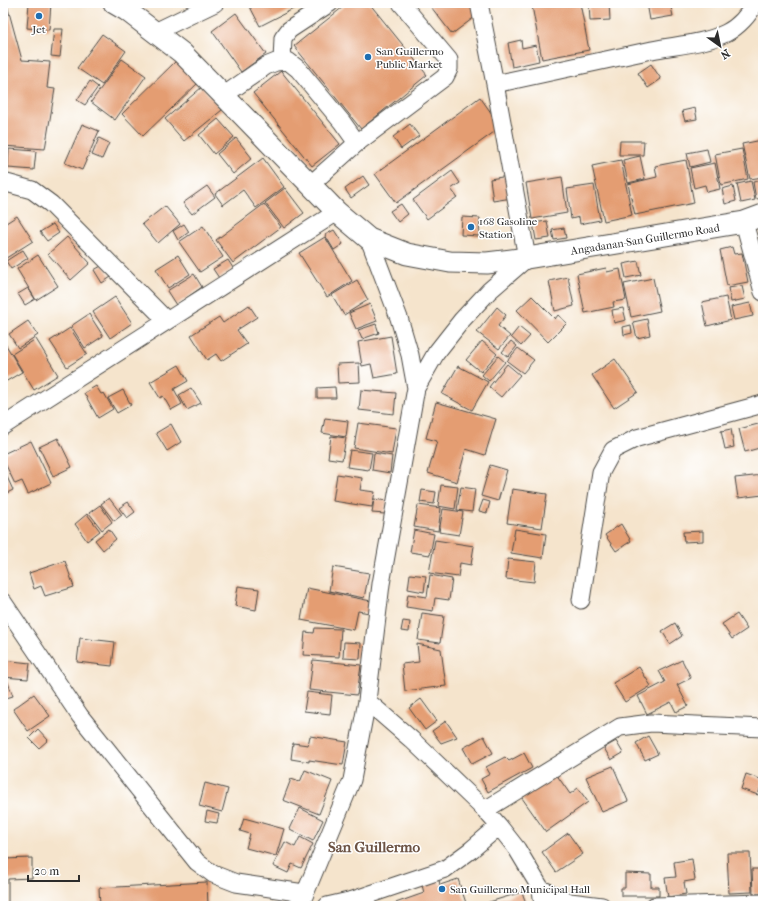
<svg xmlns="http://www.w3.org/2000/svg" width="766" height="909" viewBox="0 0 766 909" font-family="'IM FELL French Canon',serif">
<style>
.building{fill:#e49d72}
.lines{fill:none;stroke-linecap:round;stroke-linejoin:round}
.minor-casing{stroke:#494743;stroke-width:19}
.major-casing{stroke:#494743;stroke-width:23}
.minor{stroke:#fff;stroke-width:17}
.major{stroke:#fff;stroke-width:21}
.poi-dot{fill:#1f6fb2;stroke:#fff;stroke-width:1.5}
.labels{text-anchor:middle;stroke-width:3;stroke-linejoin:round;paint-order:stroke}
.poi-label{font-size:11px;fill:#2b2b2b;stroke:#fff;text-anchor:start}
.street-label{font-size:11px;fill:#2b2b2b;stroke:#fff}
.district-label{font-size:15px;font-weight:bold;fill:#6c5344;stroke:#fff}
</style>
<rect width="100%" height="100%" fill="#fff"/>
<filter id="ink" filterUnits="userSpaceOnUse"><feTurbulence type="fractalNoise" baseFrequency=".025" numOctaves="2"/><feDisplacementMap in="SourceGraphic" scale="8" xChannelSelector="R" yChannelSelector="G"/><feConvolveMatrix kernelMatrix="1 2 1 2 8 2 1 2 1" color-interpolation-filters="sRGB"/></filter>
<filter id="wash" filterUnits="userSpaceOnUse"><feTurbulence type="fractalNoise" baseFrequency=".012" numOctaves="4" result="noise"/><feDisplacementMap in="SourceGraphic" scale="16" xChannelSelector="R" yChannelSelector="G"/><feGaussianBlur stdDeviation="0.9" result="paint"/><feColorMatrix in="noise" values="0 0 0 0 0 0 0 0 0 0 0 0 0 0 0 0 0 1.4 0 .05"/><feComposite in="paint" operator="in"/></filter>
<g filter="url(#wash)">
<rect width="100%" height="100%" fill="#f5e4cc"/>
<g id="blocks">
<path class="building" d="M29,3H51L49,30L27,28Z
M248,3H305L260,26Z
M348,3H369L427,75L361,129L294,46Z
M428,3H472L480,13L452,34Z
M545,3H580L589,50L542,59L532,6Z
M589,3H609L610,20L590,21Z
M647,3H670L673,16L650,20Z
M7,5L22,60L50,62L47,88L55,89L45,149L3,146V6Z
M236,13L266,54L241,72L212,31Z
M54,29H63L60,57L51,56Z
M102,34L126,51L102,85L77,68Z
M521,40L522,48L536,45L539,61L512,67L508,43Z
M122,59L146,76L115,120L91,102Z
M177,60L199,82L143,136L122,114Z
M651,64L661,79L648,88L638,73Z
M281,71L340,144L312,166L253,93Z
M90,81L98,87L85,105L77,100Z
M202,87L222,110L184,141L165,119Z
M480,97L501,127L396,203L375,174Z
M695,108L697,119L685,121L682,111Z
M218,119L234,137L214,154L199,135Z
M82,124L99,131L82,170L65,163Z
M410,124L419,136L401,149L393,137Z
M99,138L109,143L102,159L92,155Z
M236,138L252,158L233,174L217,154Z
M762,140L763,177L750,179L742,144Z
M620,141H644L643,155H619Z
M9,149L36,151L34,170L8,168Z
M707,149L710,162L690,167L687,153Z
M742,149L748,179L721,185L715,154Z
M640,156L645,179L628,183L623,160Z
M263,158L284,187L256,208L243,190L223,205L215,194Z
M621,160L632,215L604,221L592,166Z
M686,160L694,203L635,215L628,184L657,177L655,166Z
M715,163L720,189L707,192L705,185L694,188L690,168Z
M452,171L460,183L451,189L457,197L427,219L413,200Z
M363,176L369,185L351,198L345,189Z
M508,176L512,198L493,201L490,179Z
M562,177L567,213L532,219L526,183Z
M763,180V198L756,199L753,182Z
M751,181L755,200L741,203L737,184Z
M594,185L600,220L580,224L579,217L571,219L567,189Z
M207,186L215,197L192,214L183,203Z
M733,186L736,201L725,204L722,189Z
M285,188L304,213L284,228L265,203Z
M264,204L281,227L233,263L216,240Z
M401,204L408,214L398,222L390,211Z
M165,206L180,224L158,243L142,224Z
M17,216L33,241L3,260V225Z
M462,217L480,218L479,236L461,235Z
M547,221L550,238L536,240L533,223Z
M53,224L59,233L47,241L40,232Z
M184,224L189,232L178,240L173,231Z
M203,226L223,257L200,272L179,242Z
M564,228L566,238L554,240L552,230Z
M334,230L343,244L334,250L325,235Z
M67,237L90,263L71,280L48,254Z
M325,237L352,281L327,297L299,253Z
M732,247L734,254L742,253L748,282L727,286L720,250Z
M23,250L28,258L11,269L6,261Z
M38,255L58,286L36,300L17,269Z
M178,255L190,274L168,288L156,269Z
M228,260L233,268L219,278L213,269Z
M638,261L641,275L626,278L623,264Z
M103,265L111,277L102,283L94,270Z
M606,268L607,272L620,269L626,300L613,302L614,307L585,313L577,274Z
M194,274L202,287L176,305L167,291Z
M568,277L574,306L555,311L549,281Z
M653,278L660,311L631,317L624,284Z
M357,280L368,300L344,315L332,295Z
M742,286L745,299L731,302L728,288Z
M28,288L35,299L25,305L18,294Z
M532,296L555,319L558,315L567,323L548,342L517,310Z
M115,297L132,323L110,338L93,312Z
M726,297L731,320L707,326L702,302Z
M750,303L753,316L734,320L731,307Z
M370,304L377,321L356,329L349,313Z
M249,305L257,317L237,330L247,344L221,361L216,354L207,360L191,335L219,317L223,323Z
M497,307L506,315L498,326L510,336L499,349L477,332Z
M623,308L626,320L614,323L612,310Z
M89,314L103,336L85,348L71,326Z
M647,319L650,335L637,338L633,322Z
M28,321L38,335L18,348L9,334Z
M376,324L379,333L362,339L358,330Z
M631,325L632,333L624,335L623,327Z
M519,327L530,336L521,346L511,337Z
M70,328L87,354L67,367L50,341Z
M391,336L397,374L374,378L371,364L362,366L358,342Z
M36,339L58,375L34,390L12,354Z
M482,341L497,354L481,372L466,360Z
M511,341L517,346L508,357L502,352Z
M6,345L22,372L5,382L3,379V347Z
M518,348L534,360L523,373L507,361Z
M498,356L505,362L489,381L482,375Z
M615,359L638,392L614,408L592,375Z
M359,363L360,382L338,383L337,364Z
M507,364L520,375L501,397L489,387Z
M179,365L188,381L174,389L182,404L171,410L163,396L160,398L150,382Z
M458,366L488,382L472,410L442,394Z
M96,386L101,394L104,393L113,409L98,418L84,393Z
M335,387L336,398H317V388Z
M191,388L201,403L187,410L179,395Z
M123,390L131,405L117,413L108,398Z
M361,390L396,393L394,414L359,410Z
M436,402L496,419L485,455L466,449L457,482L428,473L437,441L426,438Z
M325,418L348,421L346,437L322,433Z
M358,423L396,428L392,454L354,448Z
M762,423L763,447L745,452L739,429Z
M171,424L181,442L167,451L156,433Z
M731,429L734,447L725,449L721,431Z
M331,436L346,438L342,460L328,458Z
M58,438L72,467L53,476L39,447Z
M31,441L51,483L28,494L22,481L15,484L3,459V454Z
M350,450L372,453L369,470L347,467Z
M374,453L392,456L390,473L372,470Z
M490,465L507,470L498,501L481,496Z
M3,468L13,490L3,495Z
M337,474L362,478L360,490L375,492L372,507L333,501Z
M763,475V495L738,498L735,478Z
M441,485L458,487L455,509L438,506Z
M461,487L475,489L472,512L457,510Z
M512,489L547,494L542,528L507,523Z
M422,490L436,492L434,504L420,502Z
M109,498L122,515L114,521L101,504Z
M374,499L387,501L385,514L372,513Z
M483,500L490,502L487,513L479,511Z
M128,502L135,512L127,518L119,508Z
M100,505L112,522L102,530L89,513Z
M418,505L441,508L438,531L414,527Z
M443,509L463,512L459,535L439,532Z
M87,514L100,531L87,541L75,524Z
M621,524L631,541L616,551L605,535Z
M109,529L116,539L103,550L95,540Z
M515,529L546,534L543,558L511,553Z
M414,530L434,534L430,555L410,552Z
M703,531V541L684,542L683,532Z
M435,540L474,546L471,565L460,563L458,577L429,573Z
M508,559L536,562L534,582L506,579Z
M65,561L74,587L45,596L41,586L34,589L29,573Z
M333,567L369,573L364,598L329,591Z
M410,574L426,576L424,592L408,589Z
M430,575L452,579L449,600L435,598L433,611L406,607L408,594L427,597Z
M238,586L259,589L256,610L235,606Z
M307,588L371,601L369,613L358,611L354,630L301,620Z
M422,613L444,616L440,643L418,640Z
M737,614L747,629L732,639L722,624Z
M403,621L410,622L409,632L401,631Z
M675,623L682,636L670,644L662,631Z
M315,628L341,629L339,657L303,655L305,632L314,633Z
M80,638L115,642L112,666L77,662Z
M344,642L361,643L360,659L343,658Z
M417,644L441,649L446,686L405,691L402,664L419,662Z
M3,660L30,663L28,679L3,677Z
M313,660L361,665L357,695L309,690Z
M682,660L691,678L677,685L688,706L676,712L671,702L647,714L638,696L665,682L659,671Z
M639,667L651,686L625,702L613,683Z
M7,680L13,696L3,699V681Z
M307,692L332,695L330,714L304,711Z
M34,694L50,716L28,731L13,709Z
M421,699L437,721L425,730L409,708Z
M446,721L457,737L441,743L432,731Z
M38,729L48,740L39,748L29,738Z
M310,736L347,742L343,765L309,760V762L291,759L293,743L308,745Z
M484,736L493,753L472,764L463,748Z
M648,736L658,754L645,760L636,743Z
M616,741L623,753L611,760L604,748Z
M524,753L532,768L488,792L481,779L490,774L486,767L505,757L509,761Z
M613,766L628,801L602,812L586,777Z
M305,770L332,781L319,814L283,800L291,779L300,782Z
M556,774L570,794L578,788L588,802L546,832L522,798Z
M746,774L763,780L758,795L741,789Z
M205,783L228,789L222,812L199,806Z
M300,808L323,820L313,841L290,829Z
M207,811L219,814L217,823L205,821Z
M244,818L284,829L276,856L246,848L250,834L240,831Z
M568,833L583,854L556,872L542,852Z
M300,837L313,844L301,868L292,864L288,873L273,866L285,842L295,847Z
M727,853H750L752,892L729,893Z
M32,858V878L8,879V906H3V859Z
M692,859L695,880L684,882L686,894L668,897L665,878L676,877L674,862Z
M752,869H763V894H753Z
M625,873L651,874V887H659V896H621V888H625Z
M458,879L467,906H387L424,893L422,885L439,880L440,885Z
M207,882L208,906H100L99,888Z
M522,892L527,906H487L486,903Z"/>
</g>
</g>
<g filter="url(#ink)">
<use href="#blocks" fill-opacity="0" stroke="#494743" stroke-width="1"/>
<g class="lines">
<g class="minor-casing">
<path id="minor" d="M155,32L215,3
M282,61L283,38L289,30L330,3
M495,84C547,73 600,61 652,50C677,45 703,44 726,33C738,27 749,15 755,3
M223,96L266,66L276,62L288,61L298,69L342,122L357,143
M3,182L32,190L51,204L167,321
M310,185L357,143L445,77L449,69V60L401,3
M744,222L763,292
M369,239L399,318L410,355L416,388
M3,426L337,212
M581,600L601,472L613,450L637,438L763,404
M3,602L80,716L197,862L213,874L236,883L304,893
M367,701L412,740L485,810L499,826L517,849L541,889L543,906
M485,810L620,727L651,723L763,728
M541,889L570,902L602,906
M300,906L352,780L367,701L381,584L416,388L436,353L462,320L489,291L527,258L495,84L479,3
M327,906L353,900L445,869L471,850L499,826
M654,906L763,903"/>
</g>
<g class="major-casing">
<path id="major" d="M114,3L126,10L182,53L337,212L369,239L407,254L450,262L487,263L527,258L744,222L763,215"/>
</g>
<use href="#minor" class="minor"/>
<use href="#major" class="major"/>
</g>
</g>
<g class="poi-dot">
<circle cx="39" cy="16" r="4"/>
<circle cx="368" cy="57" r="4"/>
<circle cx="471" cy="227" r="4"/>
<circle cx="442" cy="889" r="4"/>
</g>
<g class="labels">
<g class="poi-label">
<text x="39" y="33" text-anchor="middle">Jet</text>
<text x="376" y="55">San Guillermo<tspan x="376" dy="13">Public Market</tspan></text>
<text x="479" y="225">168 Gasoline<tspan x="479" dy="13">Station</tspan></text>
<text x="450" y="893">San Guillermo Municipal Hall</text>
</g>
<g class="street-label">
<text transform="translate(645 239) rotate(-9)" y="4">Angadanan-San Guillermo Road</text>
</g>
<g class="district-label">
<text x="374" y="852">San Guillermo</text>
</g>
</g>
<rect width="766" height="909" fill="none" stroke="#fff" stroke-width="16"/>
<g transform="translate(720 46) rotate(147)" stroke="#ffffff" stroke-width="3" paint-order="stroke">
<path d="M0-3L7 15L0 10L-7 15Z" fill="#2b2b2b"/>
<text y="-6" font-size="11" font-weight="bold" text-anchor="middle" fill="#2b2b2b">N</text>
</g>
<path d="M28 875v6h51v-6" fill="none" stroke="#2b2b2b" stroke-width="2"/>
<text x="34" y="875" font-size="12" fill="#2b2b2b" stroke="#ffffff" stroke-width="3" paint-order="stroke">20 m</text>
</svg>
